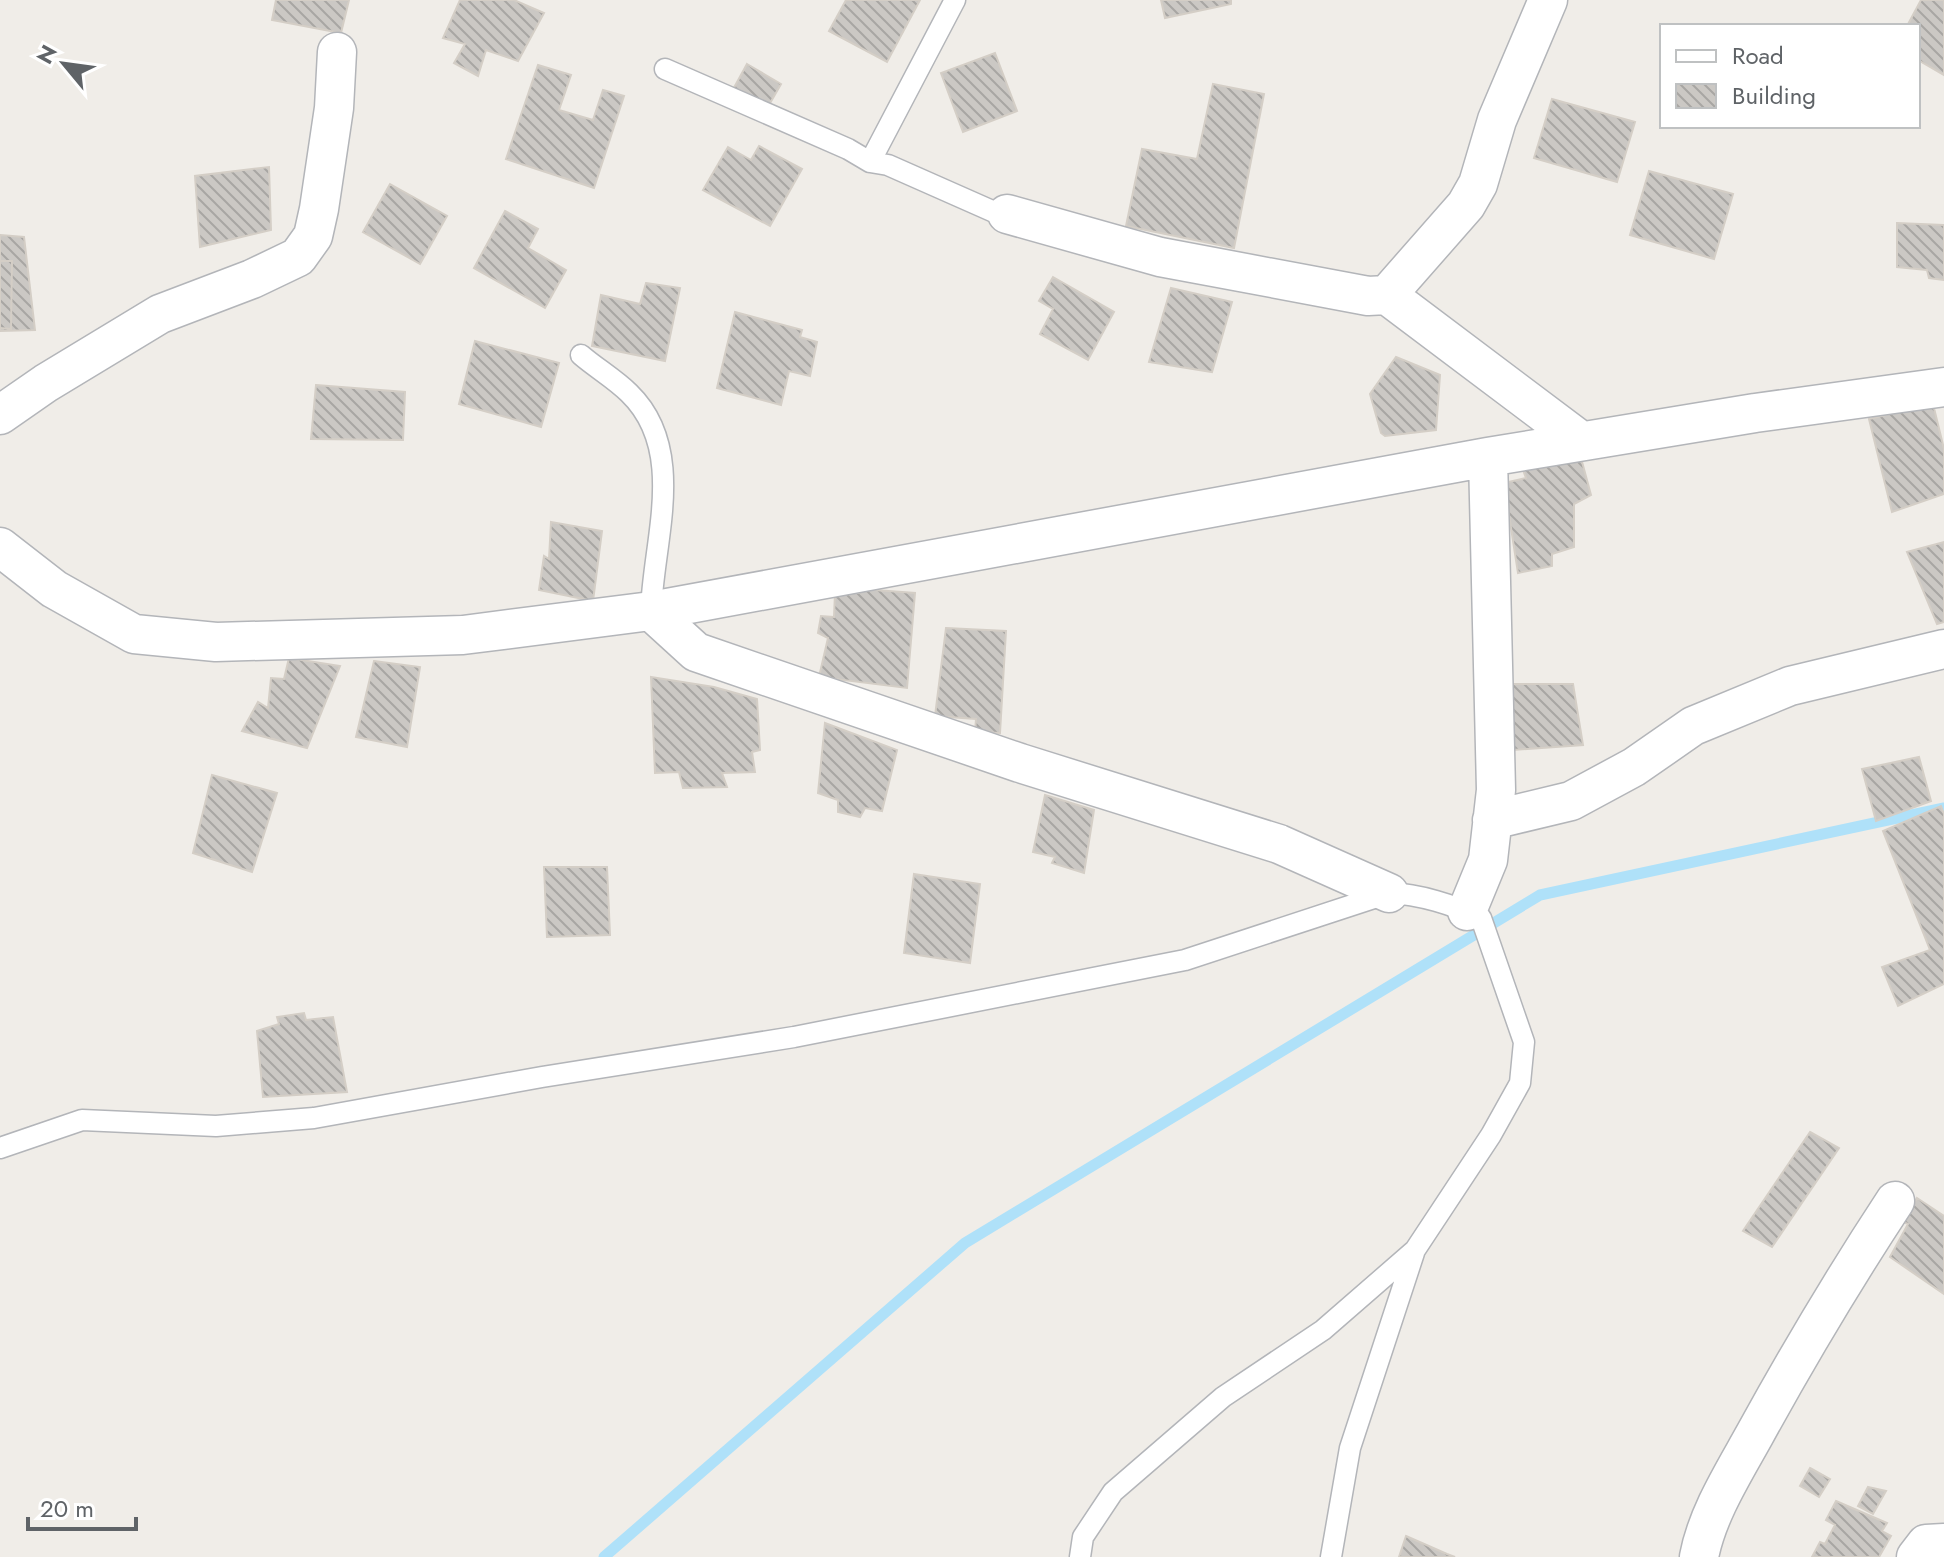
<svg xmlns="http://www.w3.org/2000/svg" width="1944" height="1557" viewBox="0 0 1944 1557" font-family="Jost,sans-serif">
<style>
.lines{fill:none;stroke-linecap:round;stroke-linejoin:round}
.stream{stroke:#afe1f9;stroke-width:11}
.building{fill:url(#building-back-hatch);stroke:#d4cec6;stroke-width:2}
.lane-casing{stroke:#b3b5b9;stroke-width:23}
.street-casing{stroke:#b3b5b9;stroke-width:41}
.lane{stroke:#fff;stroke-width:20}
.street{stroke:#fff;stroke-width:38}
</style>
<defs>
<pattern id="building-back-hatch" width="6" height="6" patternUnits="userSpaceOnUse" patternTransform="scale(2)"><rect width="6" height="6" fill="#cbc8c4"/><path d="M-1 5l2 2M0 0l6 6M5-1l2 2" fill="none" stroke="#a8a6a3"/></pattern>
</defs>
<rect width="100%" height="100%" fill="#f0ede8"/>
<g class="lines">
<path class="stream" d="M604,1557L965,1243L1540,895L1944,808"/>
</g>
<path class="building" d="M276,0H349L341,33L272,20Z
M460,0H514L544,13L518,61L486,50L478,76L454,63L465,44L443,38Z
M846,0H920L887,62L829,31Z
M1161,0H1231V4L1165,18Z
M1921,0H1944V75L1918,60V26H1907Z
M995,53L1017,111L963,132L941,73Z
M747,64L781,84L765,112L731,93Z
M538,65L571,75L559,110L593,120L603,90L624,96L594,188L506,159Z
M1213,84L1264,94L1234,248L1126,226L1142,149L1197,159Z
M1552,99L1635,122L1617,182L1534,158Z
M759,146L802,169L770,226L703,190L728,147L751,160Z
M269,167L271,230L200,247L195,176Z
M1649,171L1733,194L1714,259L1630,235Z
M390,184L447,216L420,264L363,232Z
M505,211L538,229L528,248L566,270L545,308L474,268Z
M1897,223L1944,225V280L1929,278L1927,270L1897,267Z
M0,235L24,237L35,330L0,331Z
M0,261H12L11,329L0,328Z
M1053,277L1114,312L1088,360L1040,334L1053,309L1039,301Z
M646,283L680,288L665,361L592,346L601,295L640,304Z
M1171,288L1232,302L1212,372L1149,362Z
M735,312L802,330L800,337L817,342L810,376L789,371L781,405L717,388Z
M475,341L559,363L541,427L459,404Z
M1396,357L1440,375L1436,430L1385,436L1381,433L1370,394Z
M316,385L405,392L403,440L311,439Z
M1933,404L1944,449V494L1892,512L1869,419Z
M1581,458L1591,495L1574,504V547L1552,554V566L1518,573L1504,483L1526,478L1523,470Z
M551,522L602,531L593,601L539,590L544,556L549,559Z
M1944,542V622L1937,624L1907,552Z
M861,589L915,593L907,688L819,677L828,638L818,633L821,616L834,617L835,593H859Z
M946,628L1006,631L1000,733L975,732L976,719L935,716Z
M289,658L340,666L307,748L242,731L258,702L268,708L271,678L284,679Z
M374,661L420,667L407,747L356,737Z
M651,677L714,687L757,699L760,750L752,752L755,772L722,773L727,787L683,788L679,772L655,773Z
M1505,684H1573L1583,745L1513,750Z
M825,723L897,750L882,811L865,808L860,817L838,812V800L818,793Z
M1919,757L1931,801L1876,821L1862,769Z
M212,775L277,793L252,872L193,853Z
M1045,795L1094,810L1084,873L1052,863L1055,857L1033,852Z
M1941,806L1944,814V984L1898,1006L1882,967L1930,950L1883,831Z
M544,867H607L610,935L547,937Z
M914,874L980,884L970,963L904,953Z
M304,1013L306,1020L333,1017L347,1092L263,1097L257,1031L279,1024L277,1017Z
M1810,1132L1839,1148L1772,1247L1743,1231Z
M1917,1198L1944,1216V1294L1890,1257L1908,1224L1903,1222Z
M1810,1468L1830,1479L1819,1497L1800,1486Z
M1868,1487L1886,1491L1873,1514L1858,1506Z
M1836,1501L1887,1523L1882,1531L1891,1536L1879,1557H1812L1820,1542L1825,1544L1835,1525L1826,1520Z
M1406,1536L1447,1554L1455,1557H1399Z"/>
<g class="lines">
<g class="lane-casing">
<path id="lane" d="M665,69L848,149L870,162L888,165L992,211L1007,214
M870,162L955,0
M581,355C596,368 615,379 629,393C688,450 653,541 651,611
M0,1148L82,1120L216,1126L314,1118L542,1077L794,1037L1185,960L1389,893C1419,894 1454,905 1481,918L1524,1042L1520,1083L1491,1135L1415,1250L1323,1330L1223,1397L1113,1492L1083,1537L1080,1557
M1331,1557L1350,1448L1414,1253"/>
</g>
<g class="street-casing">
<path id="street" d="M1007,214L1160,257L1368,296L1387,295L1466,205L1478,184L1497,120L1548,0
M1387,295L1581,441
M0,415L46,383L160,314L252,279L298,257L313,236L319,209L334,108L337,52
M0,547L54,589L134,634L216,642L463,635L651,611L1488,457L1755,413L1944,387
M651,611L696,652L1020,763L1279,844L1389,893
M1492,820L1571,801L1634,767L1693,726L1790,686L1944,649
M1467,911L1488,860L1496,790L1488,457
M1699,1557C1707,1514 1734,1472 1755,1434C1799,1354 1845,1277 1895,1201
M1916,1557L1926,1544L1944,1543"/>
</g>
<use href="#lane" class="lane"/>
<use href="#street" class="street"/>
</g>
<rect x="1660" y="24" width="260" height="104" fill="#ffffff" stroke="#bfc1c2" stroke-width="2"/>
<rect x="1676" y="50" width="40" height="12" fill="#ffffff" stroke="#bfc1c2" stroke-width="2"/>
<text x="1732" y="64" font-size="24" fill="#5f6367">Road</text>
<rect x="1676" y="84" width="40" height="24" fill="url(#building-back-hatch)" stroke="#bfc1c2" stroke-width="2"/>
<text x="1732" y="104" font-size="24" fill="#5f6367">Building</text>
<g transform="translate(64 64) rotate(299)" stroke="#ffffff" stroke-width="6" paint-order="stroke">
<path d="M0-6L14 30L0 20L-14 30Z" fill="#5f6367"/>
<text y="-12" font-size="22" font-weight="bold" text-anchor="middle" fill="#5f6367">N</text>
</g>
<path d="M28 1517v12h108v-12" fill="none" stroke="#5f6367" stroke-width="4"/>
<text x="40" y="1517" font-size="24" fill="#5f6367" stroke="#ffffff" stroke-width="6" paint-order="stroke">20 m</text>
</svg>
